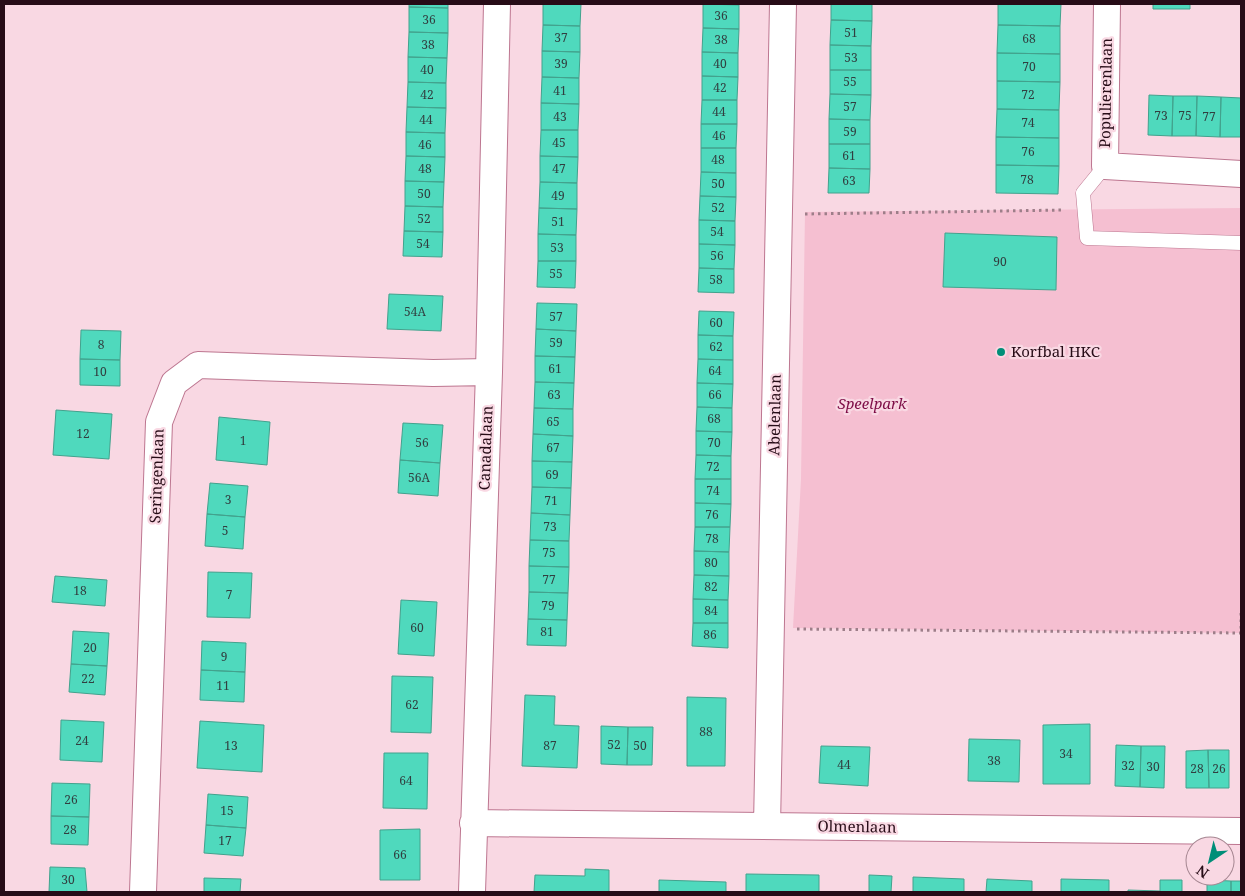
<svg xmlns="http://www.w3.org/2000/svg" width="1245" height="896" viewBox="0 0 1245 896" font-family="'Noto Serif',serif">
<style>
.park{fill:#f5bfd1}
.building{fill:#4fd9bd;stroke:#42a28d}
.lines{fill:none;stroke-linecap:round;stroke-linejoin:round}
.lane-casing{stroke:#bd7690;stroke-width:15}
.street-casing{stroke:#bd7690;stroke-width:28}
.path{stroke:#9d7e89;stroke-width:3;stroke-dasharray:2.5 4;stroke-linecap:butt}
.lane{stroke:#fff;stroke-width:14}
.street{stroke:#fff;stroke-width:26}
.poi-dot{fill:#008e78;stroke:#f9d8e3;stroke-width:2}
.labels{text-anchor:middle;stroke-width:4.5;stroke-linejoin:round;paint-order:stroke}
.number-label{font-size:12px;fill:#313f40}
.street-label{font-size:15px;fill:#270c17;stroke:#f9d8e3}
.poi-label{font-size:15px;fill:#270c17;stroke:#f9d8e3;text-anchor:start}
.park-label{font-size:15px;font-style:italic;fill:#7e0d47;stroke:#f9d8e3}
</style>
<rect width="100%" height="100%" fill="#f9d8e3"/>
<path class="park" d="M1241,208V633L793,628L801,479L805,212Z"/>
<path class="building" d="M409,4H448V8L409,7Z
M543,4H581L580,26L543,25Z
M703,4L739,5V29L703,28Z
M831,4H872V21L831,20Z
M998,4H1061L1060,26L998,25Z
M1153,4H1190V9H1153Z
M409,7L448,8V33L409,32Z
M831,20L872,21L871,46L830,45Z
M543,25L580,26V52L542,51Z
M998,25L1060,26V54L997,53Z
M703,28L739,29L738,53L702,52Z
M409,32L448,33L447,58L408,57Z
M830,45L871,46V70H830Z
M542,51L580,52L579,78L542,77Z
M702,52L738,53V77L702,76Z
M997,53L1060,54V82L997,81Z
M408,57L447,58L446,83L408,82Z
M830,70H871V95L830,94Z
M702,76L738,77L737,100H702Z
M542,77L579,78V104L541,103Z
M997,81L1060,82L1059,110L997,109Z
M408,82L446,83V108L407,107Z
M830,94L871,95L870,120L829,119Z
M1149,95L1173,96L1172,136L1148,135Z
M1173,96H1197L1196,136H1172Z
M1197,96L1221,97L1220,137L1196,136Z
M1221,97L1241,98V137H1220Z
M702,100H737V124H701Z
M541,103L579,104L578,130H541Z
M407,107L446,108L445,133L406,132Z
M997,109L1059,110V138L996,137Z
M829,119L870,120V144H829Z
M701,124H737L736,148H701Z
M541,130H578V157L540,156Z
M406,132L445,133V157L406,156Z
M996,137L1059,138V166L996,165Z
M829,144H870V169L829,168Z
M701,148H736V173L701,172Z
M406,156L445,157L444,182L405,181Z
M540,156L578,157L577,183L540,182Z
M996,165L1059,166L1058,194L996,193Z
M829,168L870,169L869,193H828Z
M701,172L736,173V197L700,196Z
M405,181L444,182L443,207L405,206Z
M540,182L577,183V209L539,208Z
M700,196L736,197L735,221L699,220Z
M405,206L443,207V232L404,231Z
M539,208L577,209L576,235L538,234Z
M699,220L735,221V245L699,244Z
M404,231L443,232L442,257L403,256Z
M945,233L1057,237L1056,290L943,287Z
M538,234L576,235V261H538Z
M699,244L735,245L734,269L699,268Z
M538,261H576L575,288L537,287Z
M699,268L734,269V293L698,292Z
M389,294L443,296L441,331L387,329Z
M537,303L577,304L576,331L536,329Z
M699,311L734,312L733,336L698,335Z
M536,329L576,331L575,357L535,356Z
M81,330L121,331L120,360L80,359Z
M698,335L733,336V360L698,359Z
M535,356L575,357L574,383L535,382Z
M80,359L120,360V386L80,385Z
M698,359L733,360V384L697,383Z
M535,382L574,383L573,409L534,408Z
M697,383L733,384L732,408L697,407Z
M697,407L732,408V432L696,431Z
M534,408L573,409V436L533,434Z
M56,410L112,414L109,459L53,455Z
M219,417L270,422L267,465L216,460Z
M403,423L443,425L440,463L400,460Z
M696,431L732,432L731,456L696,455Z
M533,434L573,436L572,462L532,461Z
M696,455L731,456V479H695Z
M400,460L440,463L438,496L398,493Z
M532,461L572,462L571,488L532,487Z
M695,479H731V504L695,503Z
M210,483L248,486L245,517L207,514Z
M532,487L571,488L570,515L531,513Z
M695,503L731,504L730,527H695Z
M531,513L570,515L569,541L530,540Z
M207,514L245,517L243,549L205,546Z
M695,527H730L729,552L694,551Z
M530,540L569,541V567L529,566Z
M694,551L729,552V576L694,575Z
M529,566L569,567L568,593L529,592Z
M208,572L252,573L250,618L207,617Z
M694,575L729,576L728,600L693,599Z
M55,576L107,580L105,606L52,602Z
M529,592L568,593L567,620L528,619Z
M693,599L728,600V623H693Z
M401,600L437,602L434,656L398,654Z
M528,619L567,620L566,646L527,645Z
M693,623H728V648L692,646Z
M73,631L109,633L107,666L71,664Z
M202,641L246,643L245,672L201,670Z
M71,664L107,666L105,695L69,692Z
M201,670L245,672L244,702L200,700Z
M392,676L433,677L431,733L391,732Z
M525,695L555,696L554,725L579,726L577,768L522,766Z
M687,697L726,698L725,766H687Z
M61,720L104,722L102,762L60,760Z
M200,721L264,725L262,772L197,768Z
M1090,724V784H1043V725Z
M601,726L628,727L627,765L601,764Z
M628,727H653L652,765H627Z
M969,739L1020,740L1019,782L968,781Z
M1116,745L1141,746L1140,787L1115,786Z
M821,746L870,747L868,786L819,783Z
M1141,746H1165L1164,788L1140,787Z
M1208,750H1229V788H1209Z
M1208,750L1209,788H1186V751Z
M384,753H428L427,809L383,808Z
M52,783L90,784L89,817L51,816Z
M208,794L248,797L246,828L206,825Z
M51,816L89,817L88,845L51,844Z
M206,825L246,828L243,856L204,853Z
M420,829V880H380V830Z
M50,867L85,868L87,892H49Z
M585,869L609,870V892H534L535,875L585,876Z
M746,874L819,875V892H746Z
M869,875L892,876L891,892H869Z
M913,877L964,879V892H913Z
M204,878L241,879L240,892H204Z
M987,879L1032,881V892H986Z
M1061,879L1109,880V892H1061Z
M659,880L726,882V892H659Z
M1160,880H1182V892H1128V890L1160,891Z
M1207,880L1231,881V892H1207Z
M1231,881H1241V892H1231Z"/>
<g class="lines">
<g class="lane-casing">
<path id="lane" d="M1105,166L1083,193L1087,238L1241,243"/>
</g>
<g class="street-casing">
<path id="street" d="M1107,4L1105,166L1241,174
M473,823L1241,831
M767,826L783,4
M143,892L159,422L174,383L198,365L433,373L489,372
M472,892L489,372L497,4"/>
</g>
<path class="path" d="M805,214L1064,210
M797,629L1241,633V610"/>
<use href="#lane" class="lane"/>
<use href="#street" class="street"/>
</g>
<circle class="poi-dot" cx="1001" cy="352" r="5"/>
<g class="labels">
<g class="number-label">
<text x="721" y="20">36</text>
<text x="429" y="24">36</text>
<text x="851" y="37">51</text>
<text x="561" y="42">37</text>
<text x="1029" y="43">68</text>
<text x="721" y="44">38</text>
<text x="428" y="49">38</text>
<text x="851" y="62">53</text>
<text x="561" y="68">39</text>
<text x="720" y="68">40</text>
<text x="1029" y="71">70</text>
<text x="427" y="74">40</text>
<text x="850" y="86">55</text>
<text x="720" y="92">42</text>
<text x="560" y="95">41</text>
<text x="427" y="99">42</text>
<text x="1028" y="99">72</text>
<text x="850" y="111">57</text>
<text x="719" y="116">44</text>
<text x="1161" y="120">73</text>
<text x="1185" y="120">75</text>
<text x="560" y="121">43</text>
<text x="1209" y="121">77</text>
<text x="426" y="124">44</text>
<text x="1028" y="127">74</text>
<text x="850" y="136">59</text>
<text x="719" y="140">46</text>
<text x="559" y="147">45</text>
<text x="425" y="149">46</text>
<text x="1028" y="156">76</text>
<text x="849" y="160">61</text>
<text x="718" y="164">48</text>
<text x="425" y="173">48</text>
<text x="559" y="173">47</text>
<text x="1027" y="184">78</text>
<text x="849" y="185">63</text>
<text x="718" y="188">50</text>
<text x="424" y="198">50</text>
<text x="558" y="200">49</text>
<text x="718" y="212">52</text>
<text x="424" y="223">52</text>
<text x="558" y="226">51</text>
<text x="717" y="236">54</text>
<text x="423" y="248">54</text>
<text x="557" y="252">53</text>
<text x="717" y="260">56</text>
<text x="1000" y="266">90</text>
<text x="556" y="278">55</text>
<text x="716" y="284">58</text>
<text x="415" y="316">54A</text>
<text x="556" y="321">57</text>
<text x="716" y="327">60</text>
<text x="556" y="347">59</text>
<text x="101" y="349">8</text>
<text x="716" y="351">62</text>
<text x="555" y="373">61</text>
<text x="715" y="375">64</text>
<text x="100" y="376">10</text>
<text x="554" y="399">63</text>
<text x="715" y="399">66</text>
<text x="714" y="423">68</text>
<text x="553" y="426">65</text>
<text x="83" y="438">12</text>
<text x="243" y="445">1</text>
<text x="422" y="447">56</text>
<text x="714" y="447">70</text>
<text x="553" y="452">67</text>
<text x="713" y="471">72</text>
<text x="552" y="479">69</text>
<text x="419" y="482">56A</text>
<text x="713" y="495">74</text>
<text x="228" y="504">3</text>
<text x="551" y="505">71</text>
<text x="712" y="519">76</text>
<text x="550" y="531">73</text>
<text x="225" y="535">5</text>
<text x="712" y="543">78</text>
<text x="549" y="557">75</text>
<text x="711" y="567">80</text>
<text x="549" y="584">77</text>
<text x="711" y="591">82</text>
<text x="80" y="595">18</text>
<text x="229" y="599">7</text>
<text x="548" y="610">79</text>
<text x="711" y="615">84</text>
<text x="417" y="632">60</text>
<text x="547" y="636">81</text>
<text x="710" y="639">86</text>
<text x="90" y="652">20</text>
<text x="224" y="661">9</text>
<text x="88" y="683">22</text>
<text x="223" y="690">11</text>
<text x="412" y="709">62</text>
<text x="706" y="736">88</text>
<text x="82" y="745">24</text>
<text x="614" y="749">52</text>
<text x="231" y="750">13</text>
<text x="550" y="750">87</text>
<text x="640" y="750">50</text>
<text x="1066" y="758">34</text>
<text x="994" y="765">38</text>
<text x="844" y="769">44</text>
<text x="1128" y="770">32</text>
<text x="1153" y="771">30</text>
<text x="1197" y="773">28</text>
<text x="1219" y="773">26</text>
<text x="406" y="785">64</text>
<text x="71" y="804">26</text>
<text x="227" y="815">15</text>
<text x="70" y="834">28</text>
<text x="225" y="845">17</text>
<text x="400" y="859">66</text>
<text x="68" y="884">30</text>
</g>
<g class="street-label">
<text transform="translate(1106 93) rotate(-89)" y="5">Populierenlaan</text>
<text transform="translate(775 415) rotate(-89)" y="5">Abelenlaan</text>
<text transform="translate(486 448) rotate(-88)" y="5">Canadalaan</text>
<text transform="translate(157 476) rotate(-88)" y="5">Seringenlaan</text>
<text transform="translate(857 827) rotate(1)" y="5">Olmenlaan</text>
</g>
<g class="poi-label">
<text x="1011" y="357">Korfbal HKC</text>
</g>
<g class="park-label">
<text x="872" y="409">Speelpark</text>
</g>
</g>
<rect width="1245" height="896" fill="none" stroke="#270c17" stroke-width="10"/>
<g transform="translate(1210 861) rotate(215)"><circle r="24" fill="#f9d8e3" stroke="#a58691"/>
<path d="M0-4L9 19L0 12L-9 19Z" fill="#008e78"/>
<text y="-8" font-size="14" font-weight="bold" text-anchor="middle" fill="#270c17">N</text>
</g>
</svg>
